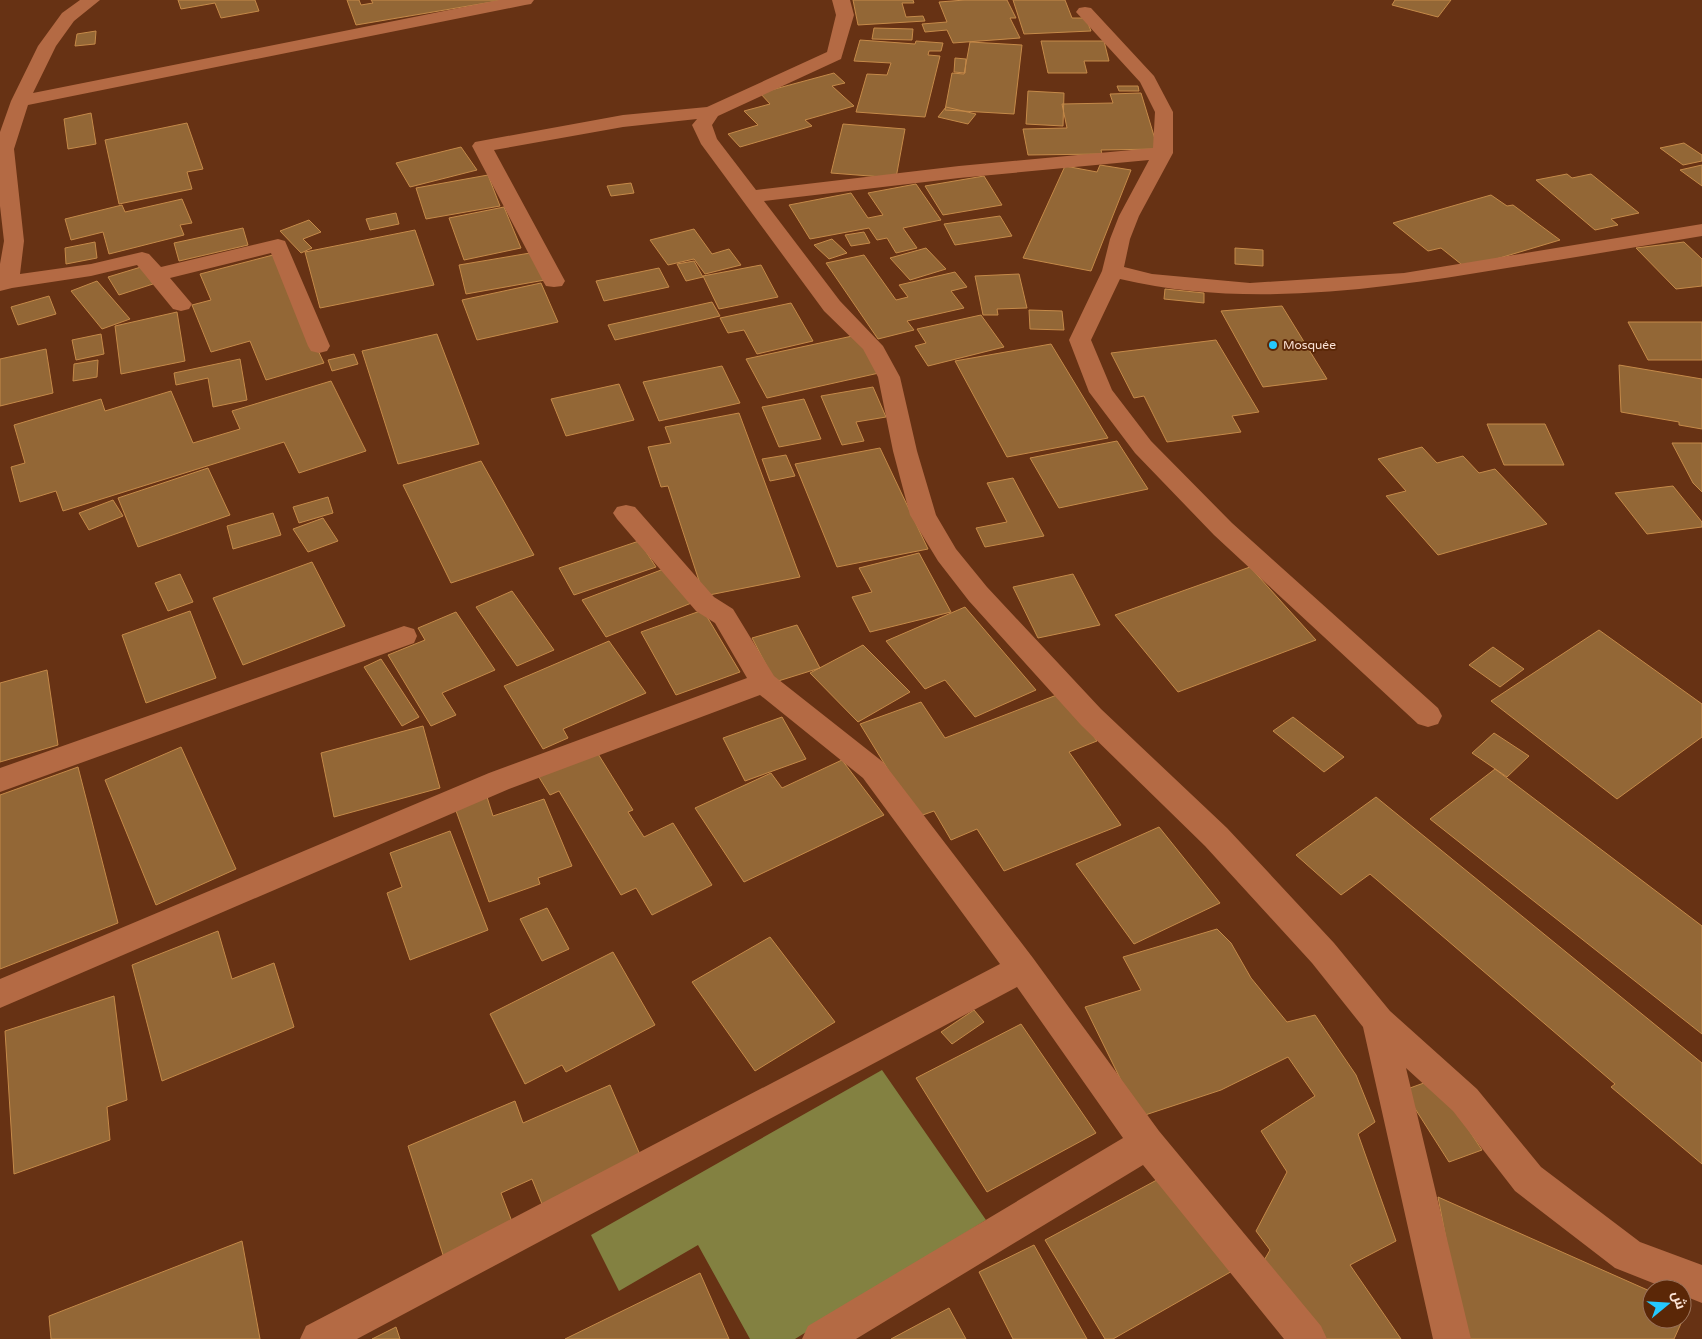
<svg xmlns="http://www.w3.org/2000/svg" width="1702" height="1339" viewBox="0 0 1702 1339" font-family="'Varela Round',Cairo,sans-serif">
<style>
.forest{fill:#838141}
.building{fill:#936736;stroke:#c58a49}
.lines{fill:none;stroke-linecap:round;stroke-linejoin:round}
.minor{fill:#b46a44;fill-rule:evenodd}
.poi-dot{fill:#25c9fe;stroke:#5b2707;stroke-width:2}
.labels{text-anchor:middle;stroke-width:4;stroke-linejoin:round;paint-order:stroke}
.poi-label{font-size:12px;fill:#fce3d6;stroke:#5b2707;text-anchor:start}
</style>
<rect width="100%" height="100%" fill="#673214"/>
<path class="forest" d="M882,1070L986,1220L795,1339H750L698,1245L619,1291L591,1235Z"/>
<path class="building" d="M178,0H255L259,11L221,18L215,3L181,9Z
M347,0H359L361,5L373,3L371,0H504L356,25Z
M853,0H913L914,3H902L906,17L923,16L925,21L858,25Z
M965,0H1007L1016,18H1010L1020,38L953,43L947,30L925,32L922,24L947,22L939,2Z
M1013,0H1065L1072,18H1086L1091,31L1024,34Z
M1395,0H1451L1438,17L1392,5Z
M874,28L913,29L912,40L872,39Z
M96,31L95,44L75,46L77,34Z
M860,40L915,44L916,41L943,43L941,51H929L928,55L940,56L925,117L856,112L867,74L887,75L891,63L854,61Z
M1041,41H1104L1109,61H1084L1087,73H1048Z
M970,42L1022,45L1014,114L945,110L952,73L964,74Z
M955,58L966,59L965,73L954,72Z
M834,73L845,83L832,86L854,106L805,120L812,126L740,147L728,134L758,125L744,111L770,104L760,93Z
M1117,86H1138L1139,91H1119Z
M1028,91L1064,93L1063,126L1026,124Z
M1141,93L1158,149L1101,150L1102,154L1028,155L1023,129L1067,128L1062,104L1113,103L1110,94Z
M946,107L976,114L968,124L938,117Z
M91,113L96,144L68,149L64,119Z
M187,123L203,169L187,172L192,189L119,204L105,140Z
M843,124L905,129L896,178L831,173Z
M1684,143L1702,155V161L1683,165L1660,148Z
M461,147L477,170L410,187L396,163Z
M1100,165L1131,170L1091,271L1023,258L1065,166L1097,172Z
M1702,165V186L1680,170Z
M1567,174L1572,178L1591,174L1639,213L1611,219L1618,225L1595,230L1536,180Z
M488,175L500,206L426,219L416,188Z
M984,176L1002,205L943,215L925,186Z
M631,183L634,193L611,196L607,186Z
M916,184L941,220L903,228L917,248L896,253L887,238L877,240L869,228L810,239L789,205L851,193L868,218L883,215L868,193Z
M1491,195L1507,206L1513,205L1560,240L1466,268L1441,248L1428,251L1393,223Z
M182,199L192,223L180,225L184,235L109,254L103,232L71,240L65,219L122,205L125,212Z
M504,207L521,248L464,260L449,218Z
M396,213L399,224L370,230L366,219Z
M1000,216L1012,236L955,245L944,224Z
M309,220L321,232L303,239L312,248L301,253L280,231Z
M243,228L248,245L179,261L174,243Z
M694,229L712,254L729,249L741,265L705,274L694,259L668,265L650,240Z
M415,230L434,285L320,308L305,252Z
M864,232L870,243L851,246L845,235Z
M832,239L847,253L829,259L814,245Z
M95,242L97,258L66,264L65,248Z
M1684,242L1702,259V286L1676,289L1636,248Z
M926,248L946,269L910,280L890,258Z
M1235,248L1263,250V266L1235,264Z
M536,252L545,280L466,294L459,265Z
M273,255L324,363L266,380L250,341L211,352L192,305L211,300L200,274Z
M864,255L896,300L908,297L899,285L955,272L967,287L951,291L964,308L907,321L914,330L878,339L826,263Z
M694,261L703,277L686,281L677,264Z
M761,265L778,297L719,309L703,276Z
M141,267L153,284L119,295L108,277Z
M659,268L669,287L604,301L596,281Z
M1019,274L1027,308L997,309L998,315H983L975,276Z
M97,281L130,319L102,329L71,291Z
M541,283L558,322L477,340L462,300Z
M1165,289L1204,293V303L1164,299Z
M49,296L56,314L18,325L11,307Z
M712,302L720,316L615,340L608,325Z
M791,303L813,341L757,354L744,330L728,333L720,318Z
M1282,306L1327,379L1263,387L1221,311Z
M1029,310L1062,311L1064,330L1030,329Z
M177,312L185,361L121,374L115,326Z
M981,315L1004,347L928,366L915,346L926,343L917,329Z
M1628,322H1702V360H1648Z
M101,334L104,354L76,360L72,340Z
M437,334L479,444L398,464L362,351Z
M857,335L879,373L767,398L746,359Z
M1216,340L1259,412L1232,416L1241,432L1167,442L1144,396L1134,398L1111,353Z
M1051,344L1108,438L1007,457L955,361Z
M46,349L53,393L0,406V359Z
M354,354L358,364L332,371L328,360Z
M240,359L247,400L213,407L208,378L176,385L174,373Z
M98,360L97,377L73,381L74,364Z
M1619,365L1702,379V429L1679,425V422L1621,412Z
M722,366L740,403L659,421L643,382Z
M331,381L366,451L299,473L284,442L63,511L56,491L20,502L11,467L25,463L14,425L101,399L105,411L171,391L193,443L240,429L232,411Z
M619,384L634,420L566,436L551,399Z
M873,387L886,417L856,422L864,441L842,445L821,396Z
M804,399L821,439L779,447L762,407Z
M739,413L800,577L704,596L668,486L661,487L648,447L671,443L665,427Z
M1487,424H1545L1564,465H1504Z
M1117,441L1148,489L1059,508L1030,458Z
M1672,443H1702V492L1693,483Z
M1422,447L1437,463L1463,456L1479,473L1495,469L1547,524L1438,555L1386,496L1406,491L1378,459Z
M880,448L928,549L837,567L795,464Z
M786,455L795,476L770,481L762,459Z
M481,461L534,555L451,583L403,485Z
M208,468L230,515L138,547L118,498Z
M1013,478L1044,536L985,547L976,528L1007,522L987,483Z
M1673,486L1702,522V527L1647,534L1615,493Z
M328,497L333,513L299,523L293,507Z
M113,500L123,516L89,530L79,513Z
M273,513L281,535L233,549L227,526Z
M323,518L338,541L308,552L293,529Z
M639,541L656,567L574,595L559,568Z
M919,553L951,612L870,632L852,597L872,592L859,568Z
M312,562L345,626L243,665L213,598Z
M669,567L694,602L606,637L582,600Z
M1250,567L1316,640L1178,692L1115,615Z
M180,574L193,602L168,611L155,583Z
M1073,574L1100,625L1038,638L1013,587Z
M512,591L554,650L517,666L476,607Z
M965,607L1036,690L975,717L945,680L925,689L886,641Z
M703,610L740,672L676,695L641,632Z
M190,611L216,678L146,703L122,635Z
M456,612L495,670L442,693L456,715L431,726L388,655L425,640L418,628Z
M797,625L820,668L775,682L752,638Z
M1599,630L1702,704V737L1617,799L1491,701Z
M609,641L646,693L563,729L568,738L543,749L504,686Z
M863,645L910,692L858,722L810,673Z
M1493,647L1524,669L1500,687L1469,665Z
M381,659L419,717L402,726L364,667Z
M47,670L58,745L0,762V683Z
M1062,693L1097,741L1069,752L1121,825L1004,871L977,829L951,840L934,811L917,817L860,724L921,702L945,738Z
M782,717L806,759L745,781L723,738Z
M1293,717L1344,757L1324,772L1273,731Z
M423,726L440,788L334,817L321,753Z
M1494,733L1529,756L1507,777L1472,753Z
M181,747L236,869L156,905L105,780Z
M595,749L633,810L628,812L644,837L673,823L712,885L652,915L636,888L621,895L559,791L550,795L537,774Z
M842,760L884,815L744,882L695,808L771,773L782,788Z
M78,767L118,923L0,969V795Z
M1495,769L1702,926V1034L1430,819Z
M487,797L493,816L544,799L572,866L538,878L540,884L489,902L455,808Z
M1376,797L1702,1063V1164L1611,1087L1615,1084L1370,874L1341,895L1296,855Z
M1159,827L1220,903L1134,944L1076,864Z
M450,831L488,930L410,960L387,893L402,887L390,853Z
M547,908L569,949L542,961L520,919Z
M1217,929L1231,943L1251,978L1287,1022L1315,1015L1356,1075L1375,1122L1358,1134L1396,1241L1350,1265L1401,1339H1324L1259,1269L1270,1250L1256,1231L1287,1172L1261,1131L1315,1096L1288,1057L1221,1090L1139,1117L1085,1007L1141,990L1123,957Z
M218,931L232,979L274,963L294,1027L162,1081L132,965Z
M770,937L835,1022L755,1071L692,982Z
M613,952L655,1025L566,1072L562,1065L525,1084L490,1014Z
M114,996L127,1100L107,1107L110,1140L14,1174L5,1031Z
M974,1010L984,1022L952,1044L941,1032Z
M1021,1024L1096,1133L987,1192L916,1078Z
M1435,1079L1482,1150L1449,1162L1414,1107L1396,1093Z
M610,1085L644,1164L544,1209L532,1179L501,1193L514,1227L444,1258L408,1146L515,1101L523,1123Z
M1168,1174L1234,1270L1113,1339H1105L1045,1240Z
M1438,1197L1652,1292V1319H1682V1305L1688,1308L1674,1339H1465Z
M242,1241L260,1339H51L49,1316Z
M1034,1245L1087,1339H1013L979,1272Z
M700,1273L729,1339H565Z
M949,1308L966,1339H891Z
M396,1327L400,1339H372Z"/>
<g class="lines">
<path class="minor" d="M80,0H100L74,21L56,46L33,93L499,0H534L531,4L525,5L28,105L14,149L24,241L20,274L91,264L142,252L149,254L161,267L278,239L285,241L330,346L327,351L319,353L311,351L308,346L271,253L170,278L192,304L189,309L181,311L173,309L137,265L91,276L12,288L0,291V264L4,241L0,206V132L11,101L38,46L62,13Z
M832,0H850L854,15L841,59L718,116L712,125L717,139L756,190L959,166L1153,148L1155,112L1140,82L1076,12L1079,8L1085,7L1091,8L1154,76L1173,112V153L1139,216L1130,239L1124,267L1152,274L1250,283L1404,273L1702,224V236C1637,247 1572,258 1507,268C1380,289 1247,309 1120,279L1091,340L1112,390L1151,441L1232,523L1438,708L1442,716L1438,724L1428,727L1418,724L1214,535L1135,453L1089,392L1069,340L1102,271L1110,239L1119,216L1149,160L959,178L764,201L840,301L883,346L900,377L917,451L936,515L956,549L987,587L1101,709L1227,828L1334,943L1390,1011L1477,1089L1541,1167L1640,1242L1702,1265V1303L1682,1295V1289H1668L1615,1268L1515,1191L1453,1111L1406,1068L1471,1339H1433L1363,1027L1312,963L1205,846L1081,725L969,601L938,561L910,515L893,451L878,377L863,349L824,311L701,144L692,125L697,119L623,127L494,150L565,281L562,286L554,287L546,286L543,281L472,146L475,142L623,115L707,107L827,52L836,15Z
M626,505L635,507L714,597L733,609L774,676L883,762L1033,958L1159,1131L1321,1326L1327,1339H1284L1143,1165L856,1339H802L808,1326L1123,1138L1017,987L357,1339H300L306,1326L1000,964L863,778L760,695L509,789L0,1008V979L489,773L747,678L715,623L696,611L617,519L613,513L617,507Z
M404,626L414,629L417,636L414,643L0,792V768Z"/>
</g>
<circle class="poi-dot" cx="1273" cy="345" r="5"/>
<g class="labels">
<g class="poi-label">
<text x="1283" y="349">Mosquée</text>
</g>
</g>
<g transform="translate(1667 1304) rotate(72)"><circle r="24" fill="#5b2707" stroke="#9b725a"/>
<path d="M0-4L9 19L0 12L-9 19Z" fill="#25c9fe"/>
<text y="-8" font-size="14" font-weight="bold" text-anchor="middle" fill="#fce3d6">ش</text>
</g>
</svg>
